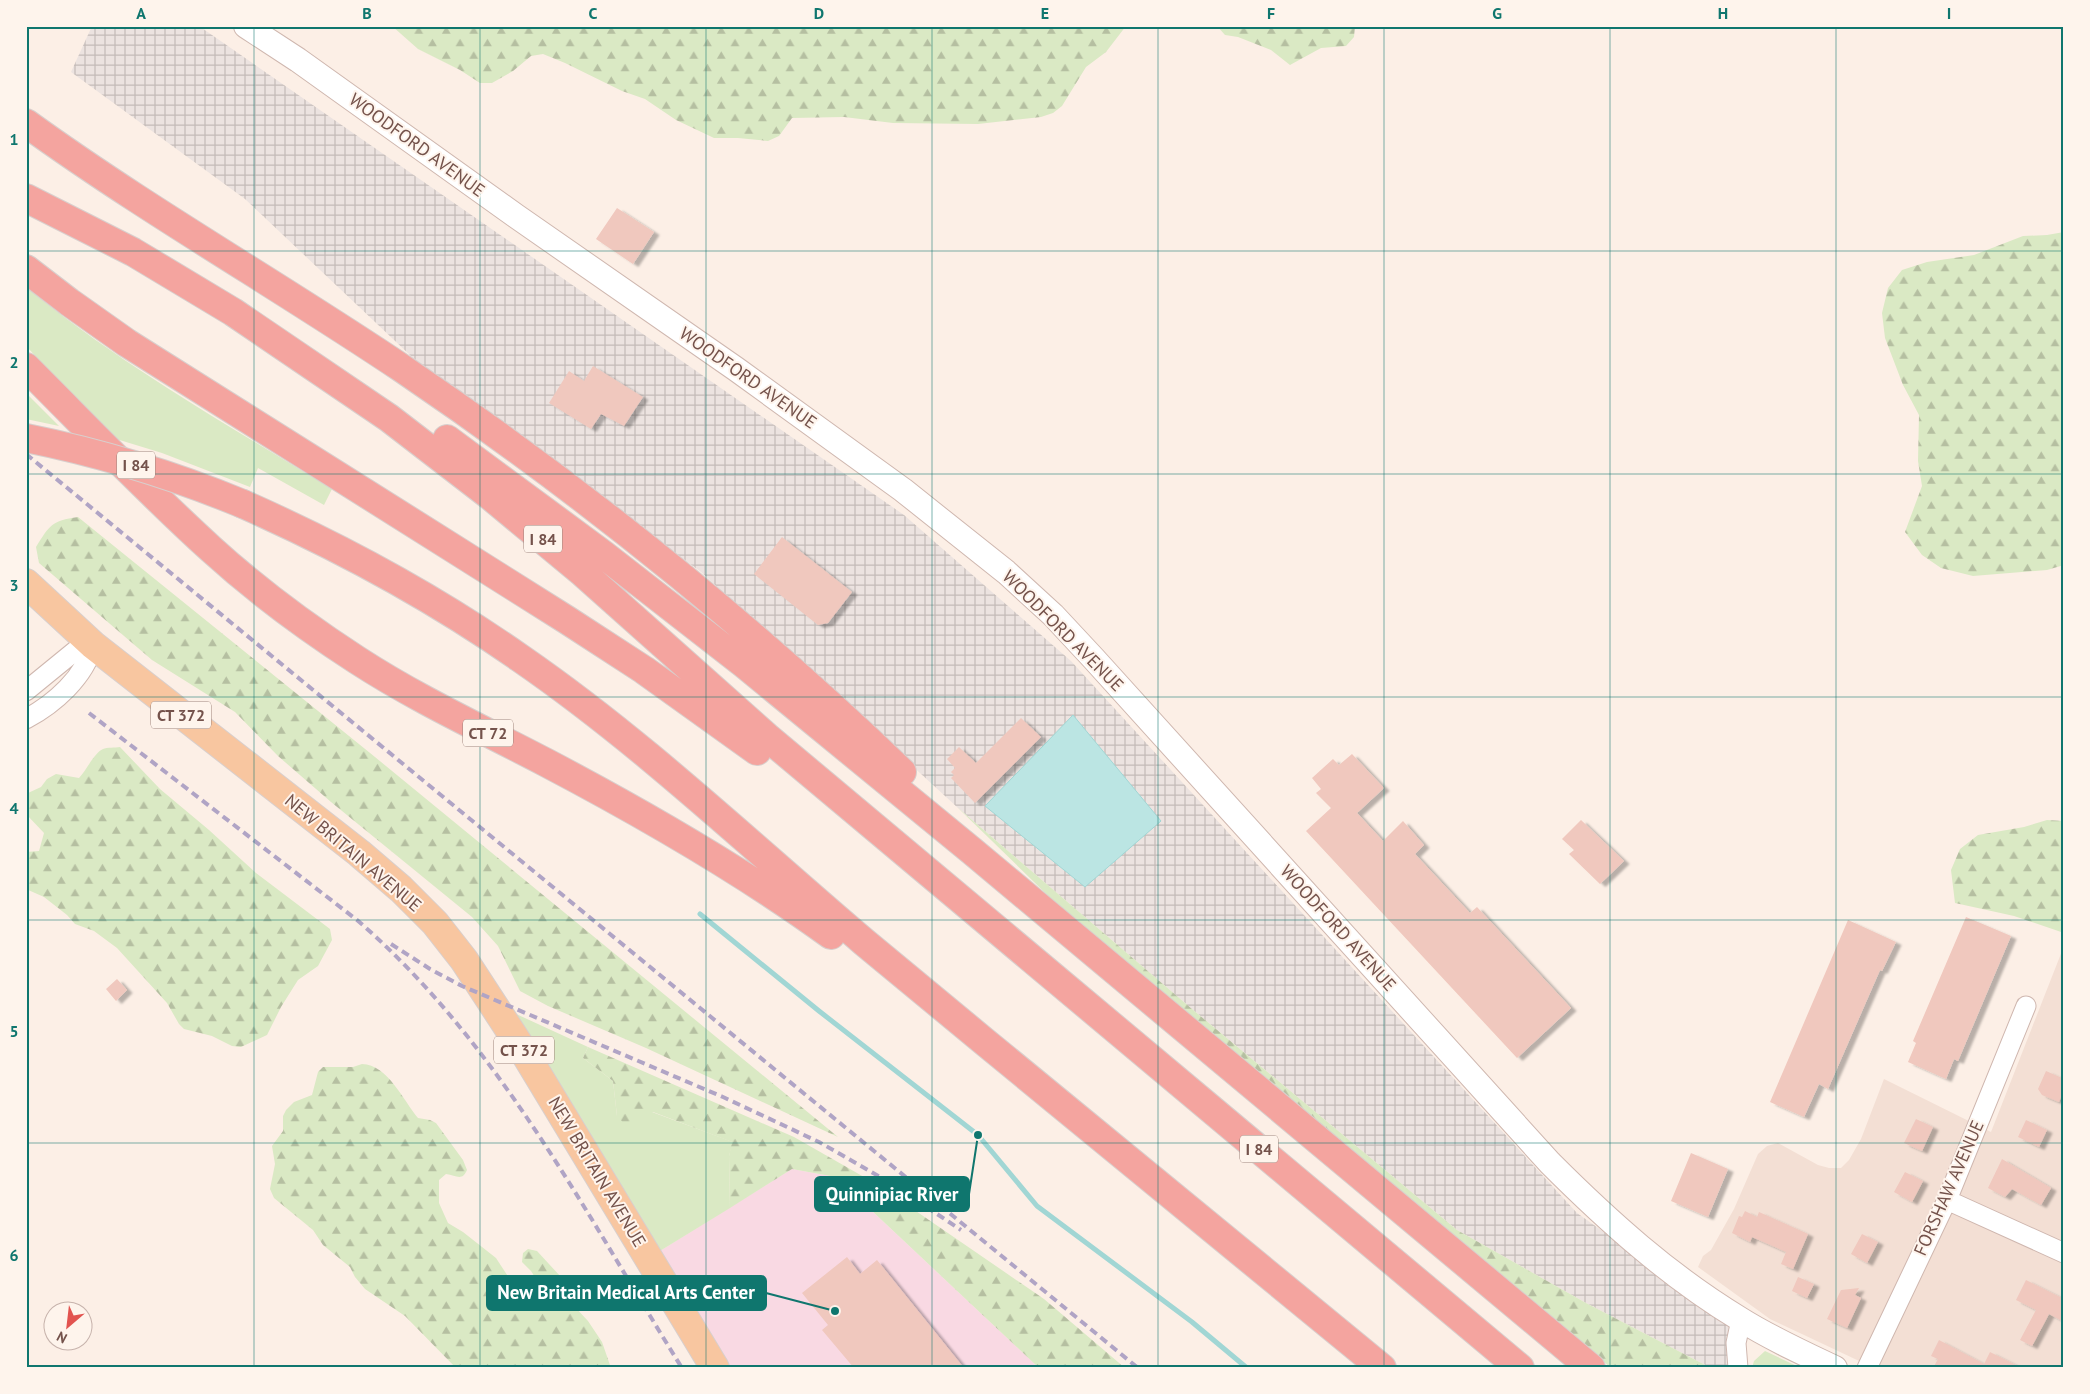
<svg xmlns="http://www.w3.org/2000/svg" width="2090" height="1394" viewBox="0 0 2090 1394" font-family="'PT Sans',sans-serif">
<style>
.residential{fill:#f3dfd4}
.industrial{fill:url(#industrial-grid)}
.medical{fill:#f9d9e3}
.grass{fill:#dae9c4}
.forest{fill:url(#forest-firs)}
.water{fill:#bbe5e3;stroke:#a1d6d4}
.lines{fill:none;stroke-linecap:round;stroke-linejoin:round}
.stream{stroke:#a1d6d4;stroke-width:5}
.building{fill:#f0c8be;filter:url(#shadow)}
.minor-casing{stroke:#cfb7af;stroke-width:21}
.tertiary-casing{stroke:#cfb7af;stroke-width:26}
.primary-casing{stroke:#d8cfcd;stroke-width:30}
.motorway-casing{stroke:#d8cfcd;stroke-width:30}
.minor{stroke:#fff;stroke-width:19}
.tertiary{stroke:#fff;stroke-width:24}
.primary{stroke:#f8c6a0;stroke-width:28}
.motorway{stroke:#f4a49f;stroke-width:28}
.rail{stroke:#b0a4c5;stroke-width:4;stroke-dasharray:8 5;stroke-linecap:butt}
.motorway-bridge-casing{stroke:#d8cfcd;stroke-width:30;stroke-linecap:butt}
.motorway-bridge{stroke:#f4a49f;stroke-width:28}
.grid{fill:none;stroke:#0f766e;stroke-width:1;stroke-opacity:0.55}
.labels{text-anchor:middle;stroke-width:4;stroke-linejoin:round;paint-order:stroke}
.shield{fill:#fef4ec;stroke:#9d837b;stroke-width:1}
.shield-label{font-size:16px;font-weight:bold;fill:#74524b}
.street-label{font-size:18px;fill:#74524b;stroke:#fef4ec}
.leader{fill:none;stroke:#0f766e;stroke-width:2}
.callout-dot{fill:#0f766e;stroke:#fef4ec;stroke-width:2}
.callout{fill:#0f766e;stroke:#0f766e;stroke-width:2}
.callout-label{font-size:19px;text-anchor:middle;font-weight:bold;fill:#fff}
.neatline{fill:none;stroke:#0f766e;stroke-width:2}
.grid-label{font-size:16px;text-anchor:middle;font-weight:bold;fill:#0f766e}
</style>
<defs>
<pattern id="industrial-grid" width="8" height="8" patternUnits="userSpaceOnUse" patternTransform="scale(1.25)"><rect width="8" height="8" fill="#ece3e0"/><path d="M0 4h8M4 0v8" fill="none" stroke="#c4bbb8"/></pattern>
<pattern id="forest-firs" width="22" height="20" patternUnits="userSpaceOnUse" patternTransform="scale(1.25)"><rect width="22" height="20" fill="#dae9c4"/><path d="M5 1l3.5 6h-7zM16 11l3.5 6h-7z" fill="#b5bfa1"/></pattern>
<filter id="shadow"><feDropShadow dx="5.5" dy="3" stdDeviation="1" flood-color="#0004"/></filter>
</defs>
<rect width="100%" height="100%" fill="#fcefe6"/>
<path class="residential" d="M2064,946V1368H1874L1770,1319L1698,1267L1703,1256L1711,1250L1734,1209L1758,1154L1767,1146L1778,1143L1818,1165L1829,1168H1841L1849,1160L1861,1139L1884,1079L1991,1132Z"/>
<path class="industrial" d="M92,26H199L904,515L1071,661L1577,1213L1732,1323L1731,1368H1711L1586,1303L1457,1230L1192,1009L957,807L701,572L412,357L245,199L71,72Z"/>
<path class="medical" d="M792,1169L836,1177L1039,1368H726L655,1254Z"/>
<path class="grass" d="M26,287C121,365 228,425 332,489L324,505L258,468L250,487L162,453L113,438L26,346Z
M26,393L59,426L26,419Z
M514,1013L588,1047L583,1058L613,1081L617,1116L652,1112L733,1142L729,1156L730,1208L655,1254L529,1033Z
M1765,1351L1801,1368H1752L1754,1361Z"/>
<path class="forest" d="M392,26H1126L1106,52L1086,67L1062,106L1053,113L1041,117L978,124L893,123L844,117L792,118L779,136L768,141L738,138H714L676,120L645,99L622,91L565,63L543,54L531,56L513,71L492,83H480L460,70L418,49Z
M1217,26H1355L1354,37L1346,46L1321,48L1290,65L1271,50L1238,37L1225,35Z
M2064,232V565L2047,570L1973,576L1941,568L1922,555L1905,532L1922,486L1918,461L1919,415L1903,385L1885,338L1882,313L1888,288L1902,270L1927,262L1974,255L2023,236L2047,235Z
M78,517L375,757L838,1137L646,1048L548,1006L520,991L498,946L472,917L331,802L278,756L235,712L152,660L39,563L36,547C50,525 51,521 78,517Z
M120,747L160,789L209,830L256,873L330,929L332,940L318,966L298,980L281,1007L267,1035L241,1047L232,1046L212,1036L184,1029L179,1024L167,1003L117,948L94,931L75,924L67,915L44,897L26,889V852L39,851L44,833L26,814V797L28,793L41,787L47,779L56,774L79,778C86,771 94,753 103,749C107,747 115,748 120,747Z
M957,807L1192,1009L1457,1230L1586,1303L1711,1368H1611L1069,916Z
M2047,820L2064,821V933L2014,916L1955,903L1951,870L1960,849L1978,835L2024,827Z
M588,1047L794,1137L878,1185L1044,1299L1125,1368H1039L836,1177L792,1169L730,1208L729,1156L732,1142L653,1112L627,1127L617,1116L613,1081L583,1058Z
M362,1064C388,1065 403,1100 418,1118L430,1120L436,1123L463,1160L467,1170C462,1182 456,1175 446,1174L439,1180V1203L448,1223L463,1232L496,1258L511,1281L521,1287L525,1292L536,1297L540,1285L531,1271L522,1262L523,1253L528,1249L537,1251L561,1277L575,1307L588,1321L602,1342L611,1368H456L405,1316L365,1289L355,1277L350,1267L323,1245L313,1230L274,1198L270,1189L275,1164L272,1146L283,1131V1116L286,1110L294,1102L312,1095L318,1072L323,1067H353Z"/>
<path class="water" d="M1073,715L1161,821L1085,887L985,806Z"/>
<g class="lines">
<path class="stream" d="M700,914L819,1011L978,1135L1037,1206L1192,1322L1247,1368"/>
</g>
<path class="building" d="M617,208L654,232L633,264L596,239Z
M593,366L643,397L624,426L601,414L591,429L549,403L569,371L584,381Z
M782,537L852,592L828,623L818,625L754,574Z
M1021,718L1041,737L975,803L951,778L954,775L951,772L955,768L947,759L959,747L976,763Z
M1352,754L1384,788L1357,813L1383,841L1403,821L1424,845L1415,854L1470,913L1477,907L1571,1008L1517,1058L1306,831L1331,808L1316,793L1321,789L1312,778L1333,759L1339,765Z
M1581,820L1624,861L1600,884L1569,854L1574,850L1562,839Z
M1966,917L2011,936L1958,1061L1954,1059L1946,1079L1908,1062L1916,1043L1913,1041Z
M1848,920L1896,942L1882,971L1880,970L1828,1089L1819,1084L1804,1117L1770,1102Z
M117,979L127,990L116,1001L106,989Z
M2046,1071L2064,1079V1090L2059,1102L2042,1095L2038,1089Z
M1916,1119L1933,1127L1922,1151L1904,1143Z
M2026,1120L2047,1130L2039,1147L2018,1137Z
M1691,1153L1728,1169L1708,1217L1671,1201Z
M2002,1159L2051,1188L2041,1205L2012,1189L2005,1197L1988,1188Z
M1905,1172L1923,1181L1912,1202L1894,1192Z
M1745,1211L1757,1217L1759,1212L1808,1234L1793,1269L1781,1264L1786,1252L1752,1237L1750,1242L1732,1233L1739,1216L1742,1217Z
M1862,1234L1878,1242L1867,1263L1851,1254Z
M847,1257L860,1274L877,1260L964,1368H854L822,1330L828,1325L802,1293Z
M1798,1277L1814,1284L1807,1298L1792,1291Z
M2026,1280L2064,1299V1322L2049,1314L2032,1346L2020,1340L2036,1310L2016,1300Z
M1859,1288L1855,1295L1861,1298L1847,1328L1827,1319L1841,1290Z
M1939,1340L1984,1364L1990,1352L2022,1368H1933L1938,1359L1931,1356Z"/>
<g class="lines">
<g class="minor-casing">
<path id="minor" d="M26,691L75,651L93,645C85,677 54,704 26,719
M1947,1200L2064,1253
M1738,1368L1736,1343L1741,1320
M1867,1368L1947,1200L2026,1006"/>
</g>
<g class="tertiary-casing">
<path id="tertiary" d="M246,26L298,60L516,216L736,369L903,490L1006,572L1053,615L1094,659L1550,1163C1608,1221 1669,1276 1740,1319C1770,1338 1803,1353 1835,1368"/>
</g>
<g class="primary-casing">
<path id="primary" d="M26,583L93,645L359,853L401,889L435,923L464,960L524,1052L715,1368"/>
</g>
<g class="motorway-casing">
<path id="motorway" d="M26,123C148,211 278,285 403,369C580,489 748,624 902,772
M26,198L133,252L233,312L389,418L489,495L583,573L767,737L1520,1368
M26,269L69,302L127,343L567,620L644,670L757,751
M26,367C87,428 147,491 211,549C256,590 306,627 357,660C417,699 482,729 545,762C644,814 740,869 831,935
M447,439L604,555L744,664L972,851L1591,1368
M243,504C340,547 433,597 520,658C642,742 751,846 864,942C1036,1085 1210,1226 1382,1368"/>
</g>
<use href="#minor" class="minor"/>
<use href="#tertiary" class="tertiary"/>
<use href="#primary" class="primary"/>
<use href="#motorway" class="motorway"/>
<path class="rail" d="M26,454L1138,1368
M89,713L357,920C499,1043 584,1211 682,1368
M391,944L430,969L462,986L723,1097L819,1142L889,1182L961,1230"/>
<g class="motorway-bridge-casing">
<path id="motorway-bridge" d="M26,438C101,453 173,475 243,504"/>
</g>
<use href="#motorway-bridge" class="motorway-bridge"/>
</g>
<path class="grid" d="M254,26V1368M480,26V1368M706,26V1368M932,26V1368M1158,26V1368M1384,26V1368M1610,26V1368M1836,26V1368M26,251H2064M26,474H2064M26,697H2064M26,920H2064M26,1143H2064"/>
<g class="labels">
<g class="shield">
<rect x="117" y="451.5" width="38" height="27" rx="4"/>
<rect x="524" y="525.5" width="38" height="27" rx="4"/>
<rect x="151" y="701.5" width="60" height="27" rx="4"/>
<rect x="463" y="719.5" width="50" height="27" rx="4"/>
<rect x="494" y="1036.5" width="60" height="27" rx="4"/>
<rect x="1240" y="1135.5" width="38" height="27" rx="4"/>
</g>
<g class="shield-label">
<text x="136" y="471">I 84</text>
<text x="543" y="545">I 84</text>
<text x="181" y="721">CT 372</text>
<text x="488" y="739">CT 72</text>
<text x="524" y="1056">CT 372</text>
<text x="1259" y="1155">I 84</text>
</g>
<g class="street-label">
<text transform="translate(417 145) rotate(36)" y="6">WOODFORD AVENUE</text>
<text transform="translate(748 378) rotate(35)" y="6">WOODFORD AVENUE</text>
<text transform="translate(1063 631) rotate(45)" y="6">WOODFORD AVENUE</text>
<text transform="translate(353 853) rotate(40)" y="6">NEW BRITAIN AVENUE</text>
<text transform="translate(1338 928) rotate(48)" y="6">WOODFORD AVENUE</text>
<text transform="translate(597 1172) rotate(59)" y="6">NEW BRITAIN AVENUE</text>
<text transform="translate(1949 1188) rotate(-66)" y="6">FORSHAW AVENUE</text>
</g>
</g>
<path class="leader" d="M978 1135L969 1194M835 1311L766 1293"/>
<g class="callout-dot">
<circle cx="978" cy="1135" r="5"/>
<circle cx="835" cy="1311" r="5"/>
</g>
<g class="callout">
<rect x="815" y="1177" width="154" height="34" rx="5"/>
<rect x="487" y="1276" width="279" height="34" rx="5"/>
</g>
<g class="callout-label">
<text x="892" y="1201">Quinnipiac River</text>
<text x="626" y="1299">New Britain Medical Arts Center</text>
</g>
<rect width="2090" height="1394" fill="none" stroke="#fef4ec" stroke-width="55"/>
<g transform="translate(68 1326) rotate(208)"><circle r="24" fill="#fef4ec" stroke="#c7b3ac"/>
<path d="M0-4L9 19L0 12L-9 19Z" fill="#e2534f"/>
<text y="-8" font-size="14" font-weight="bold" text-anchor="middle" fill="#74524b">N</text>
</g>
<rect x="28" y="28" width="2034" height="1338" class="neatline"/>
<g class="grid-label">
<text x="141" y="19">A</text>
<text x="367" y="19">B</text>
<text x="593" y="19">C</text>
<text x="819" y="19">D</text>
<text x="1045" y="19">E</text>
<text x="1271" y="19">F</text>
<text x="1497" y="19">G</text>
<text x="1723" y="19">H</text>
<text x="1949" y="19">I</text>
<text x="14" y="145">1</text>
<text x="14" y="368">2</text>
<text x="14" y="591">3</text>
<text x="14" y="814">4</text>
<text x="14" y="1037">5</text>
<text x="14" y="1261">6</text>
</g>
</svg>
